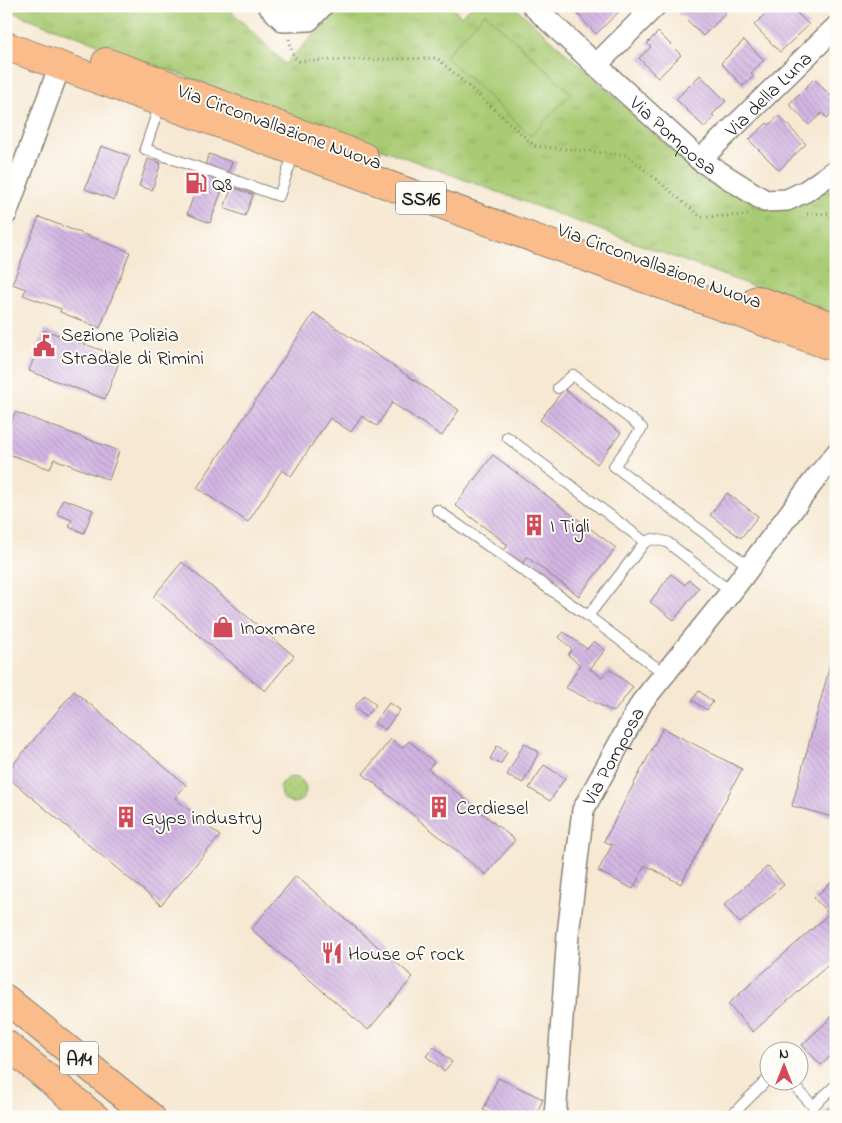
<svg xmlns="http://www.w3.org/2000/svg" width="842" height="1123" viewBox="0 0 842 1123" font-family="'Indie Flower',sans-serif">
<style>
.grass{fill:url(#grass-dots);stroke:#627448}
.park{fill:url(#park-tufts);stroke:#627448}
.pitch{fill:#a9cb73;stroke:#627448}
.building{fill:url(#building-back-hatch)}
.lines{fill:none;stroke-linecap:round;stroke-linejoin:round}
.service-casing{stroke:#898277;stroke-width:12}
.minor-casing{stroke:#898277;stroke-width:24}
.primary-casing{stroke:#898277;stroke-width:30}
.motorway-casing{stroke:#898277;stroke-width:30}
.path{stroke:#898277;stroke-width:3;stroke-dasharray:1 4;stroke-linecap:butt}
.service{stroke:#fff;stroke-width:10}
.minor{stroke:#fff;stroke-width:21}
.primary{stroke:#f9bc8a;stroke-width:28}
.motorway{stroke:#f9bc8a;stroke-width:28}
.labels{text-anchor:middle;stroke-width:4;stroke-linejoin:round;paint-order:stroke}
.shield{fill:#fdfcf7;stroke:#605f5e;stroke-width:1}
.shield-label{font-size:19px;font-weight:bold;fill:#1c1c1c}
.street-label{font-size:20px;fill:#1c1c1c;stroke:#fdfcf7}
.poi-label{font-size:20px;fill:#1c1c1c;stroke:#fdfcf7;text-anchor:start}
</style>
<defs>
<pattern id="grass-dots" width="8" height="8" patternUnits="userSpaceOnUse" patternTransform="scale(1.25)"><rect width="8" height="8" fill="#a9cb73"/><path d="M2 2h.1M6 6h.1" fill="none" stroke="#91ae63" stroke-width="1.8" stroke-linecap="round"/></pattern>
<pattern id="park-tufts" width="24" height="20" patternUnits="userSpaceOnUse" patternTransform="scale(1.25)"><rect width="24" height="20" fill="#a9cb73"/><path d="M3 7l-1-3M5 7V3M7 7l1-3M15 17l-1-3M17 17v-4M19 17l1-3" fill="none" stroke="#91ae63"/></pattern>
<pattern id="building-back-hatch" width="6" height="6" patternUnits="userSpaceOnUse" patternTransform="scale(1.25)"><rect width="6" height="6" fill="#d3b5e3"/><path d="M-1 5l2 2M0 0l6 6M5-1l2 2" fill="none" stroke="#b59bc2"/></pattern>
</defs>
<rect width="100%" height="100%" fill="#fdfcf7"/>
<filter id="ink" filterUnits="userSpaceOnUse"><feTurbulence type="fractalNoise" baseFrequency=".02" numOctaves="2"/><feDisplacementMap in="SourceGraphic" scale="10" xChannelSelector="R" yChannelSelector="G"/><feConvolveMatrix kernelMatrix="1 2 1 2 8 2 1 2 1" color-interpolation-filters="sRGB"/></filter>
<filter id="wash" filterUnits="userSpaceOnUse"><feTurbulence type="fractalNoise" baseFrequency=".0096" numOctaves="4" result="noise"/><feDisplacementMap in="SourceGraphic" scale="20" xChannelSelector="R" yChannelSelector="G"/><feGaussianBlur stdDeviation="1.12" result="paint"/><feColorMatrix in="noise" values="0 0 0 0 0 0 0 0 0 0 0 0 0 0 0 0 0 1.4 0 .05"/><feComposite in="paint" operator="in"/></filter>
<g filter="url(#wash)">
<rect width="100%" height="100%" fill="#f6e8d2"/>
<path class="grass" d="M280 790a13 13 0 1 1 26 0a13 13 0 1 1-26 0Z"/>
<path class="park" d="M6,6H226L285,64L342,6H451L461,16L472,6H514L694,169L765,209L836,188V317L6,10Z"/>
<path class="pitch" d="M485,13L571,93L531,136L445,56Z"/>
<g id="blocks">
<path class="building" d="M570,6H625L596,34Z
M685,6H719L726,13L703,36L679,12Z
M773,6H790L809,25L780,52L754,25Z
M658,32L681,55L658,78L639,58L651,47L647,43Z
M744,40L764,60L751,73L754,76L743,86L721,63Z
M700,75L726,101L712,115L714,118L704,127L676,99Z
M814,79L831,96L833,94L836,97V109L827,118L822,113L809,125L789,104Z
M779,116L806,144L779,170L749,140L767,123L769,125Z
M101,146L130,156L114,200L85,189Z
M209,154L232,162L210,223L187,214Z
M148,159L161,163L152,190L139,186Z
M232,187L253,195L245,216L224,208Z
M39,217L130,252L100,328L60,312L61,309L23,295L26,289L12,284Z
M314,313L459,410L442,436L392,403L377,426L362,416L351,432L330,418L291,476L282,470L248,522L197,488Z
M44,330L121,357L105,399L29,371Z
M564,389L621,433L597,464L540,420Z
M15,412L119,451L109,480L54,459L50,469L6,453V435Z
M493,455L616,548L579,596L527,557L521,566L502,553L508,545L455,505Z
M727,493L758,516L741,538L710,515Z
M63,499L93,510L84,533L69,527L72,520L57,514Z
M182,562L294,656L265,691L153,597Z
M671,574L685,585L689,580L699,588L674,620L650,602Z
M564,632L587,649L594,641L605,650L590,669L602,677L609,669L633,687L614,712L566,688L580,665L568,655L572,649L559,637Z
M835,647H836V818L792,806Z
M74,691L186,785L175,798L220,836L161,905L6,776V773Z
M699,691L713,702L707,710L692,700Z
M365,695L376,705L365,717L354,707Z
M389,703L400,710L385,730L374,723Z
M663,728L742,769L681,884L645,865L633,889L598,871L612,845L604,841Z
M391,739L402,748L409,741L434,762L428,769L515,840L486,875L363,774Z
M524,743L539,752L523,783L507,775Z
M497,746L507,752L501,764L490,759Z
M544,765L565,778L550,801L529,788Z
M768,866L784,885L740,923L724,905Z
M296,876L413,977L368,1030L251,929Z
M836,878V958L753,1032L728,1004L829,914L814,898Z
M836,1013V1051L821,1065L802,1045Z
M434,1047L452,1062L444,1071L426,1056Z
M498,1078L543,1099L535,1117H496L483,1110Z
M830,1107L836,1114V1117H820Z"/>
</g>
</g>
<g filter="url(#ink)">
<use href="#blocks" fill-opacity="0" stroke="#898277" stroke-width="1"/>
<g class="lines">
<g class="service-casing">
<path id="service" d="M160,104L145,149L279,196L294,153
M558,388L573,375L642,428L614,466L750,567
M507,437L645,542
M437,510L588,616L665,674
M588,616L645,542L653,539L667,542L731,592
M789,1080L813,1106L836,1085
M730,1117L770,1077"/>
</g>
<g class="minor-casing">
<g id="minor">
<path d="M269,6L284,21L309,20L322,6"/>
<path id="s1" d="M533,6L596,65L700,160L765,201L787,200L806,191L836,170"/>
<path d="M596,65L655,6"/>
<path id="s2" d="M700,160L836,27"/>
<path d="M6,214L60,65"/>
<path id="s3" d="M555,1117L568,934L583,810L642,702L731,592L813,482L836,454"/>
</g>
</g>
<g class="primary-casing">
<path id="primary" d="M6,46L836,348
M106,62L364,157
M757,300L836,327"/>
</g>
<g class="motorway-casing">
<path id="motorway" d="M6,999L151,1117
M6,1044L95,1117"/>
</g>
<path class="path" d="M289,39L293,56L299,61L437,58L535,146L627,155L701,217L750,215
M807,214L836,213"/>
<use href="#service" class="service"/>
<use href="#minor" class="minor"/>
<use href="#primary" class="primary"/>
<use href="#motorway" class="motorway"/>
</g>
</g>
<defs>
<g id="fuel-bare" transform="scale(1.725)"><path d="M-5.5-6h7V0h2V4h1.3V-2.5L3-4.5l.8-.8L6-3V5H2.5V1h-1V6h-7ZM-4.2-4.7v3.2H.2V-4.7Z" fill="#d1495b" stroke="#fdfcf7" stroke-width="2.5" paint-order="stroke"/></g>
<g id="civic-bare" transform="scale(1.725)"><path d="M-.6-6.5H3V-4.5H.6V-3L4-1V1h2V6H-6V1h2V-1L-.6-3ZM-1.2 2.5V6h2.4V2.5Z" fill="#d1495b" stroke="#fdfcf7" stroke-width="2.5" paint-order="stroke"/></g>
<g id="building-bare" transform="scale(1.725)"><path d="M-4-6H4V6H1V3H-1V6H-4ZM-2.5-4.3h1.7v1.8h-1.7ZM.8-4.3h1.7v1.8H.8ZM-2.5-1h1.7V.8h-1.7ZM.8-1h1.7V.8H.8Z" fill="#d1495b" stroke="#fdfcf7" stroke-width="2.5" paint-order="stroke"/></g>
<g id="shop-bare" transform="scale(1.725)"><path d="M-5-2.5h2.3a2.7 3.5 0 0 1 5.4 0H5L5.5 6h-11ZM-1.5-2.5h3a1.5 2.3 0 0 0-3 0Z" fill="#d1495b" stroke="#fdfcf7" stroke-width="2.5" paint-order="stroke"/></g>
<g id="restaurant-bare" transform="scale(1.725)"><path d="M-5-6h1v4h1v-4h1v4h1v-4h1v5L-1.5 .5V6h-2V.5L-5-1ZM5-6V6H3V1.5H1.5Q1.5-4 5-6Z" fill="#d1495b" stroke="#fdfcf7" stroke-width="2.5" paint-order="stroke"/></g>
</defs>
<g fill-rule="evenodd">
<use href="#fuel-bare" x="196" y="183"/>
<use href="#civic-bare" x="44" y="346"/>
<use href="#building-bare" x="534" y="525"/>
<use href="#shop-bare" x="223" y="627"/>
<use href="#building-bare" x="439" y="807"/>
<use href="#building-bare" x="126" y="817"/>
<use href="#restaurant-bare" x="332" y="953"/>
</g>
<g class="labels">
<g class="shield">
<rect x="396" y="181.5" width="50" height="33" rx="4"/>
<rect x="60" y="1041.5" width="38" height="33" rx="4"/>
</g>
<g class="shield-label">
<text x="421" y="205">SS16</text>
<text x="79" y="1065">A14</text>
</g>
<g class="street-label">
<text dy="7" stroke="none"><textPath href="#s2" startOffset="95">Via della Luna</textPath></text>
<text transform="translate(280 126) rotate(20)" y="7">Via Circonvallazione Nuova</text>
<text dy="7" stroke="none"><textPath href="#s1" startOffset="191">Via Pomposa</textPath></text>
<text transform="translate(660 265) rotate(20)" y="7">Via Circonvallazione Nuova</text>
<text dy="7" stroke="none"><textPath href="#s3" startOffset="370">Via Pomposa</textPath></text>
</g>
<g class="poi-label">
<text x="212" y="190">Q8</text>
<text x="61" y="341">Sezione Polizia<tspan x="61" dy="23">Stradale di Rimini</tspan></text>
<text x="550" y="532">I Tigli</text>
<text x="240" y="634">Inoxmare</text>
<text x="456" y="814">Cerdiesel</text>
<text x="142" y="824">Gyps industry</text>
<text x="348" y="960">House of rock</text>
</g>
</g>
<rect width="842" height="1123" fill="none" stroke="#fdfcf7" stroke-width="25"/>
<g transform="translate(784 1066)"><circle r="24" fill="#fdfcf7" stroke="#a3a29f"/>
<path d="M0-4L9 19L0 12L-9 19Z" fill="#d1495b"/>
<text y="-8" font-size="14" font-weight="bold" text-anchor="middle" fill="#1c1c1c">N</text>
</g>
</svg>
